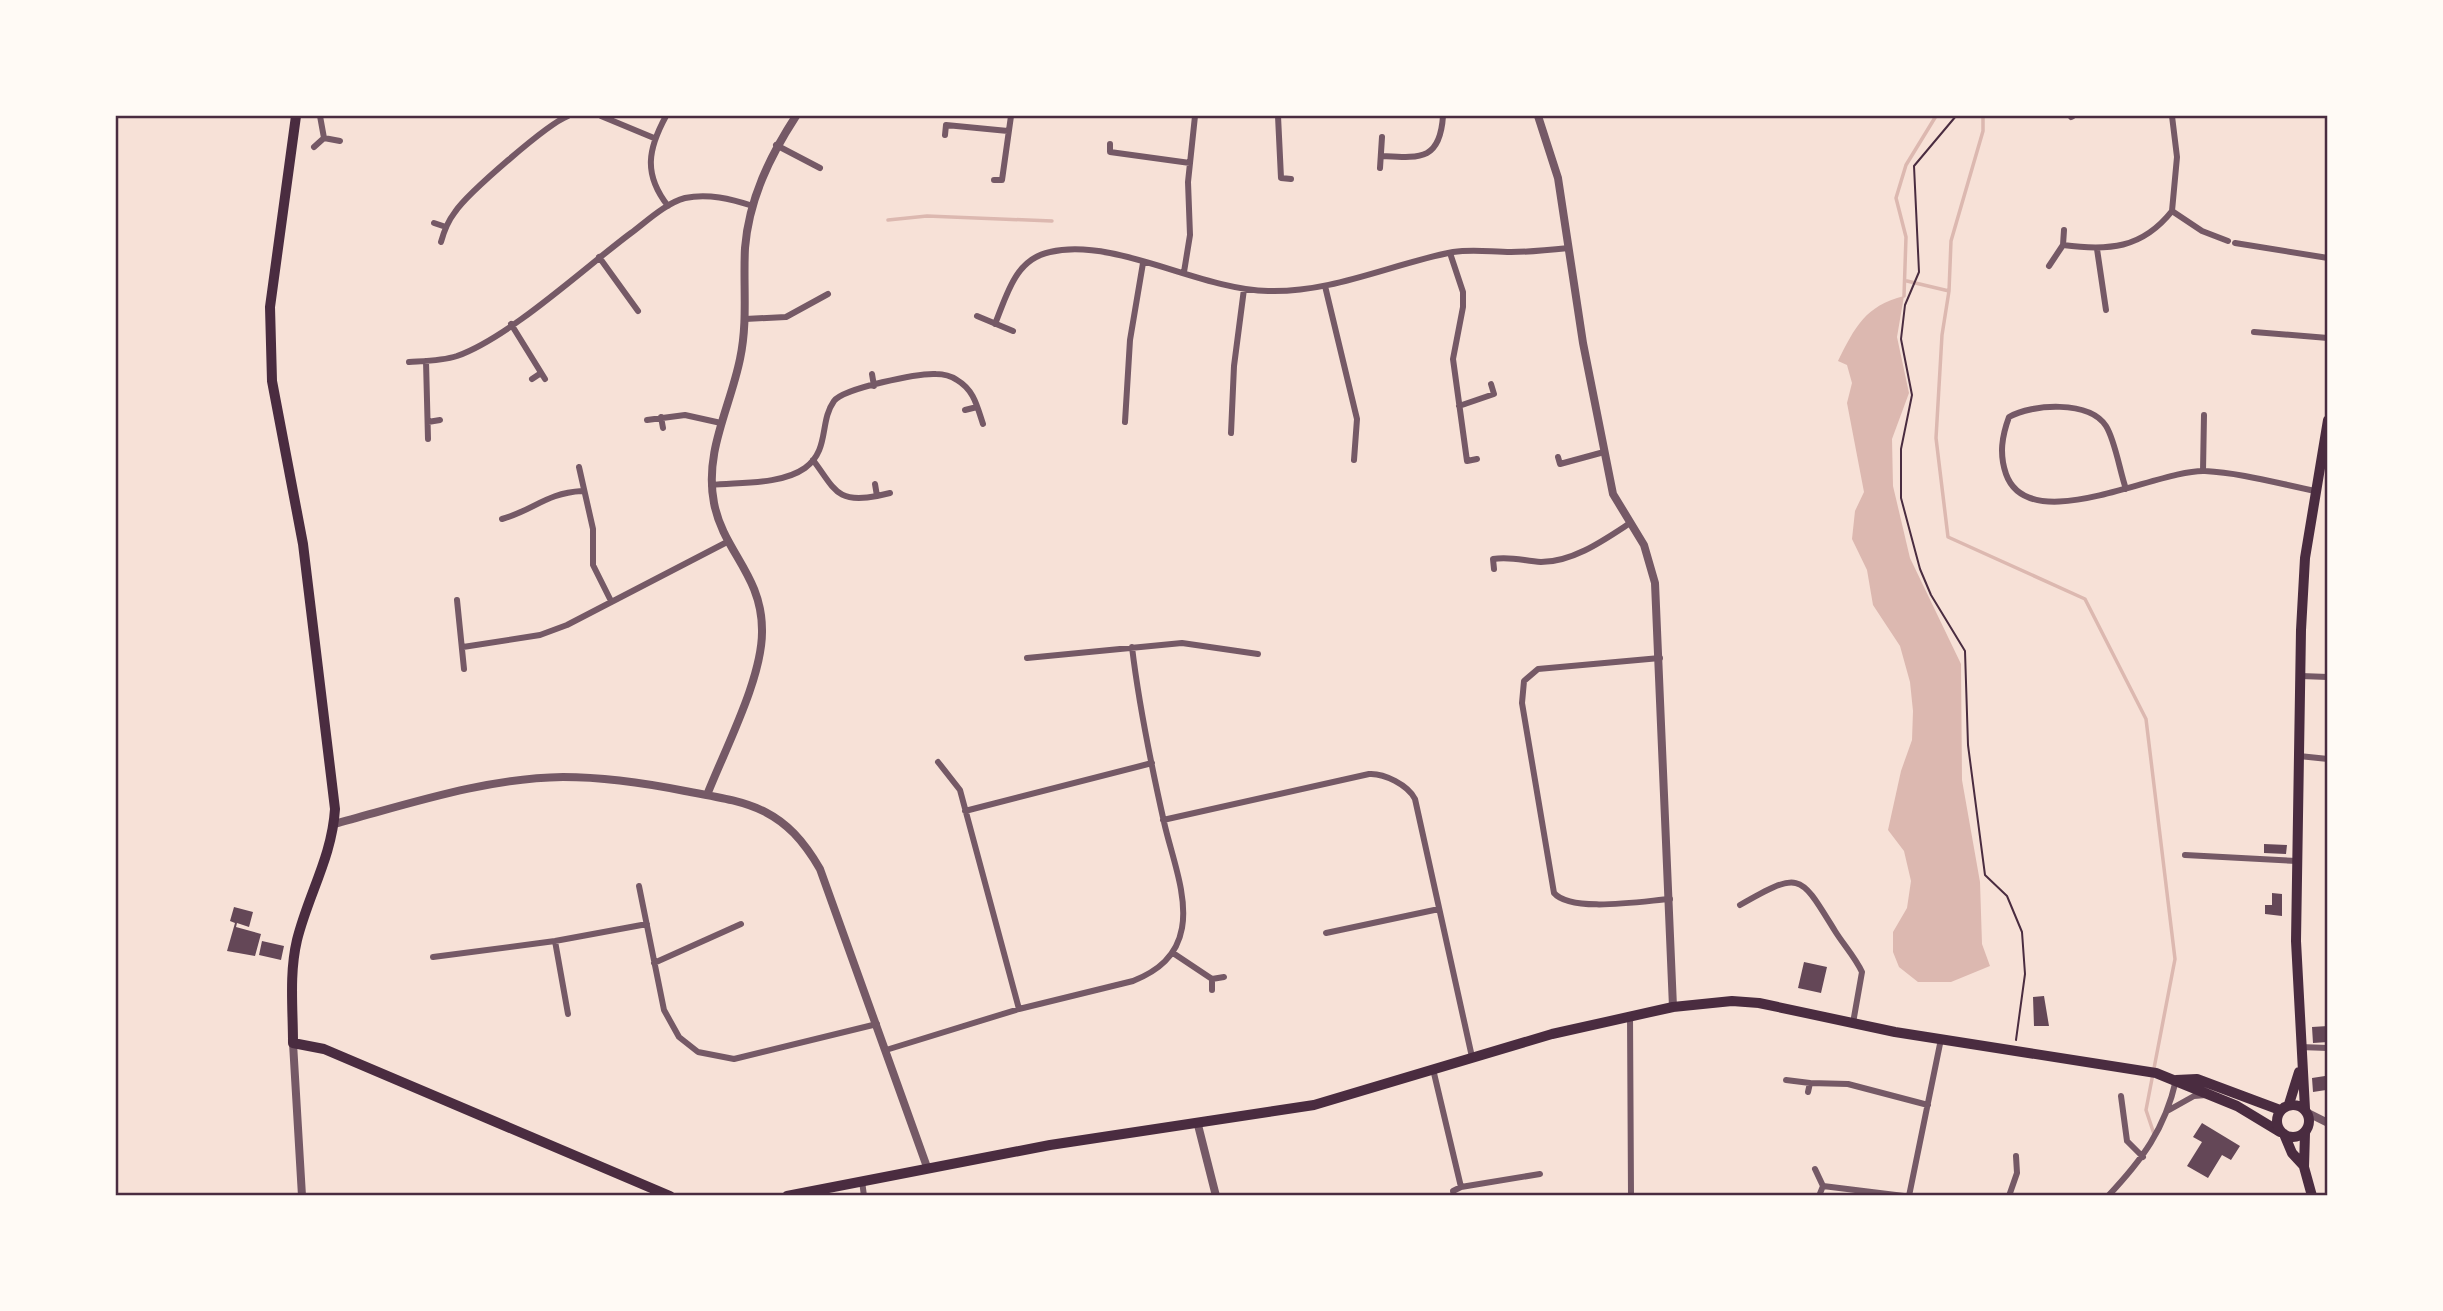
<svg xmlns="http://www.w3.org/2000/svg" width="2443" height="1311" viewBox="0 0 2443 1311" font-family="Roboto,sans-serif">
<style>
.water{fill:#dcb8b0}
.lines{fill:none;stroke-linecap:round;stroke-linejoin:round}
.stream{stroke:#dcb8b0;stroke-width:3.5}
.building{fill:#644757}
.path{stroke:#4a2c40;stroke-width:2}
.minor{stroke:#755966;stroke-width:6}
.tertiary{stroke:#755966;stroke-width:8}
.primary{stroke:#4a2c40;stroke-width:10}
.trunk{stroke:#4a2c40;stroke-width:10}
.neatline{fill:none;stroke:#4a2c40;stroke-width:2.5}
</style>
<rect width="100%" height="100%" fill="#f7e1d7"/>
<path class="water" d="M1904,296L1897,337L1909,393L1892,439L1893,486L1910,558L1961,664L1962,780L1980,882L1982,944L1990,966L1951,982H1918L1899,967L1893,952V932L1907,908L1911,881L1904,851L1888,830L1901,771L1912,740L1913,711L1910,682L1900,646L1873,605L1867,570L1852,539L1855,511L1864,492L1847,403L1852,383L1847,365L1838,361C1855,327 1865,306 1904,296Z"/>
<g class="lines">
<path class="stream" d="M1983,116V131L1951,241L1949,291L1942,335L1936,438L1948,537L2085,599L2146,719L2175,959L2146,1110L2154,1134
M888,220L927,216L1052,221
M1907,281L1949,291
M1904,296L1906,237L1896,198L1906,165L1936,116"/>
</g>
<path class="building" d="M2264,844L2287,845L2286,854L2264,853Z
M2272,893L2282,894V916L2265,914V905H2272Z
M234,907L253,912L249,927L237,923L236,927L261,934L255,956L227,951L235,923L230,921Z
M262,941L284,946L281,960L259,955Z
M1804,962L1827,967L1821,993L1798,988Z
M2044,996L2049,1026H2034L2033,997Z
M2328,1026V1042L2313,1043L2312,1027Z
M2325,1076L2326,1090L2313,1092L2312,1078Z
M2202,1123L2240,1146L2231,1160L2222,1155L2208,1178L2187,1166L2202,1142L2193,1137Z"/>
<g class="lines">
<path class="path" d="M1956,116L1914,166L1919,272L1905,305L1901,339L1912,395L1901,449V498L1920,569L1931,595L1965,651L1968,745L1985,875L2007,896L2022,932L2025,974L2016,1040"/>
<path class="minor" d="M320,116L324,138L340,141
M601,116L654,138
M666,116C648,149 643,174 668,206
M1278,116L1281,178L1291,179
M2071,117L2073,116
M945,135L946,125L1008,131
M1110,144V152L1190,163
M776,145L820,168
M314,147L324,138
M1382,156C1420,158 1440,161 1443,116
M1380,168L1382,137
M994,180H1002L1011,116
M2172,211L2202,231L2228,241
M434,223L446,227
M441,242C444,231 448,221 455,212C468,193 547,124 568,116
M2235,243L2328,258
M2063,245L2064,230
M2097,249L2106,310
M1450,253L1463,292V307L1453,359L1467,461L1477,459
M599,257L638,311
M2049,266L2063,245C2108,251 2142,249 2172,211L2177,157L2172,116
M1184,272L1190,235L1188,182L1195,116
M1325,286L1357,419L1354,460
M977,316L1013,331
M745,319L786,317L828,294
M511,324L545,379
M995,324C1007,295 1015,259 1050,252C1115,237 1201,290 1268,291C1332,293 1391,264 1453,252C1474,249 1491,252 1511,252C1530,252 1550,250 1569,248
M2254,332L2328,338
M426,361L428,439
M409,362C425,361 442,361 457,356C510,337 584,268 631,233C647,221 666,203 685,198C708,193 731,199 753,206
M872,374L874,386
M532,379L541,373
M1459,406L1494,394L1491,384
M965,410L977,407
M661,417L663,428
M647,420L685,415L721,423
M428,422L440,420
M1125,422L1130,340L1143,263
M1231,433L1234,366L1244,289
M1558,457L1560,464L1604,452
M813,460C835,489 836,504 877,496L875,484
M579,467L593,529V565L611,601
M2203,471L2204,415
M711,485C740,482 781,485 805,468C830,450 819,422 834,401C844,388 919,373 936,374C944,374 951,376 957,380C974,390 977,406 983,424
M2126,489C2120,472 2115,440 2106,426C2089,400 2032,404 2009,417C2002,436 1999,454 2006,474C2029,539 2158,469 2205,471C2242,473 2280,484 2316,491
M877,496L890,493
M502,519C534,510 546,493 582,491
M1494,569L1493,559C1511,556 1524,561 1541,562C1573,562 1604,540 1630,523
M457,600L464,669
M463,647L540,635L567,625L729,541
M1027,658L1182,643L1258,654
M1660,658L1538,669L1524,681L1522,703L1554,893C1571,913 1643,901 1670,899
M2301,676L2328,677
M2299,756L2328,759
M938,762L960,790L1019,1009
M965,811L1152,763
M1163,820L1369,774C1384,773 1408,785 1415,799L1472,1057
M2185,855L2297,861
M639,886L664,1010L679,1037L698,1052L734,1059L877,1024
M1740,905C1801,870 1800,874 1835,931C1843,944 1855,957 1862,972L1853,1023
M1326,933L1439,909
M555,941L568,1014
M1173,953L1212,979
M433,957L555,941L647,924
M654,963L741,924
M1212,990V979L1224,977
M1630,1016L1631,1196
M2300,1047L2328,1048
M886,1050L1019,1009L1133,981C1158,971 1177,956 1182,928C1188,895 1171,854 1164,822C1151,764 1139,706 1132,647
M1433,1069L1461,1187
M1786,1080L1810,1083
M1808,1092L1810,1083L1848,1084L1928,1105
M2121,1096L2127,1141L2143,1157
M2169,1110L2194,1096L2206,1095
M1815,1169L1823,1186L1819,1196
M862,1181L864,1196
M1823,1186L1904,1196
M1454,1196L1453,1191L1461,1187L1540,1174
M1909,1196L1941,1039
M2009,1196L2017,1173L2016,1156
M2108,1196C2142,1160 2165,1129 2176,1080"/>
<path class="tertiary" d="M1538,116L1558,178L1583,343L1613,494L1644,545L1655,583L1673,1007
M707,795C725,749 763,677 762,630C762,575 723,551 714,503C704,452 730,408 740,359C748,322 743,285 745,248C749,199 770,156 796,116
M334,824C409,804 485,778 563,777C604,777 645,783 685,791C751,803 784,807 820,869L927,1167
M293,1043L302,1196
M2308,1113L2328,1123
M1198,1125L1216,1196"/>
<path class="primary" d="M296,116L270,307L272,381L303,544L335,809C332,857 308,895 297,940C289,974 293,1009 293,1043L324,1049L670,1196
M2176,1080L2197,1079L2280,1110
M787,1196L1050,1145L1314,1105L1552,1034L1673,1007L1732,1001L1759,1003L1895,1032L2156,1073L2237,1106L2280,1132"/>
<path class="trunk" d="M2289,1104L2299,1072
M2277 1121a16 16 0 1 1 32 0a16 16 0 1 1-32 0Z
M2305,1109L2296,941L2301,630L2305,558L2328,420
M2305,1133L2304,1167L2312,1196
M2284,1134L2292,1153L2304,1166"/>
</g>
<rect width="2443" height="1311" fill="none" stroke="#fffaf5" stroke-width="234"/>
<rect x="117" y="117" width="2209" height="1077" class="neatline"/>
</svg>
